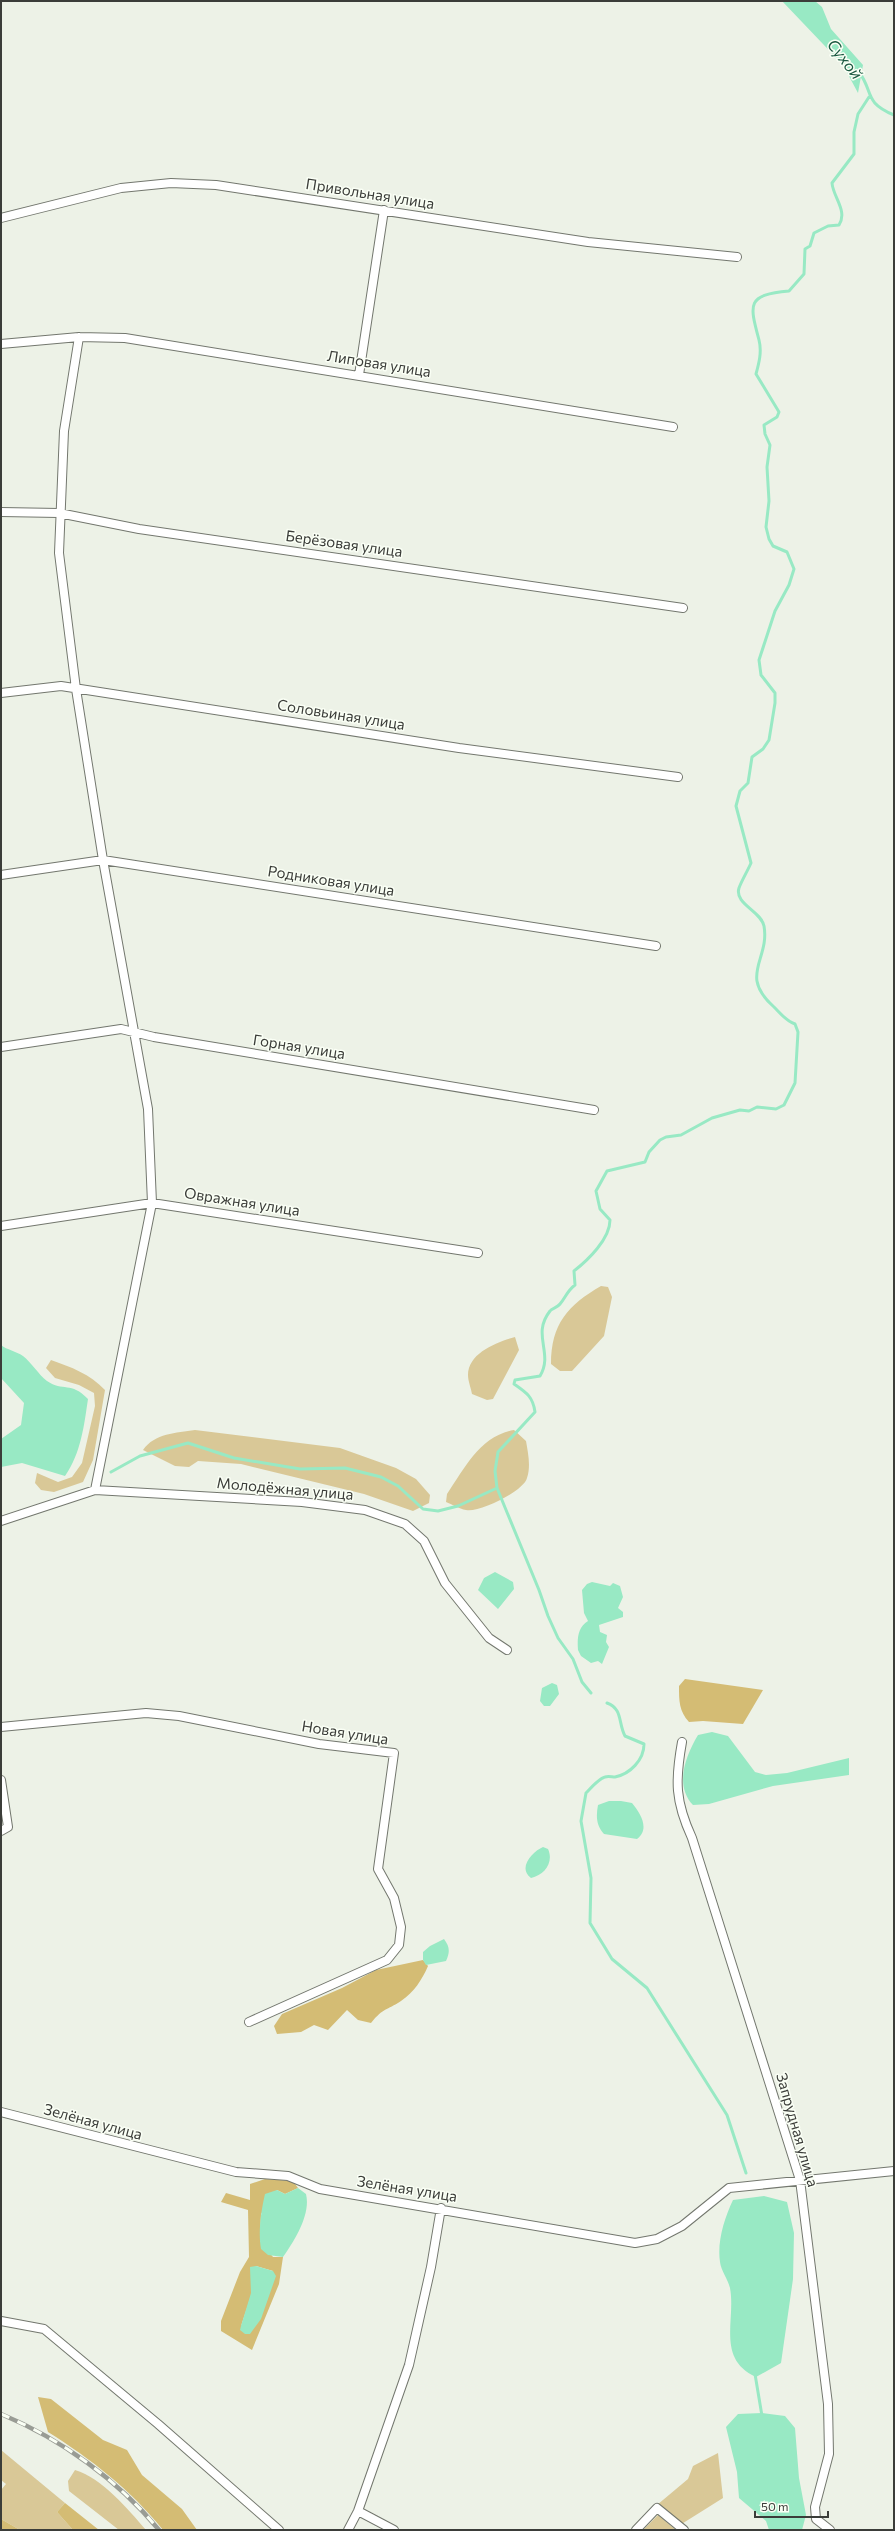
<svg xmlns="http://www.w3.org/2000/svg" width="895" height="2531" viewBox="0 0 895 2531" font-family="Commissioner,sans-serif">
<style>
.green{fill:#d9c897}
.forest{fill:#d4bc74;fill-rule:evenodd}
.water{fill:#98e9c4}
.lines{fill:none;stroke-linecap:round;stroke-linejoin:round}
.stream{stroke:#98e9c4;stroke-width:3}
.minor-casing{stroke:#73776e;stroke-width:10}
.minor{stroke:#fff;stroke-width:8}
.rail-casing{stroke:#999c95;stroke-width:4.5}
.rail{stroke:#fafff5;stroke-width:3;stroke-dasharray:9;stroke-linecap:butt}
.labels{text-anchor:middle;stroke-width:3;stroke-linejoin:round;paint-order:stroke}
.street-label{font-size:15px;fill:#3b3d39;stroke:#fafff5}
.water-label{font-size:16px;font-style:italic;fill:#1b5941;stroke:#fafff5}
</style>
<rect width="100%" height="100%" fill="#edf2e7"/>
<path class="green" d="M601,1286L608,1287L612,1297L604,1336L572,1371H560L551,1364C551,1324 568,1305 601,1286Z
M515,1337L519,1350L493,1399L487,1400L472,1394C471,1388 468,1381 468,1375C468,1353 497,1342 515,1337Z
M51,1360C71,1367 90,1374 105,1390L93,1460L83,1482L54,1492L41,1490L35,1483L37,1473L58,1482L72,1477L82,1463L95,1406L94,1393L79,1385L55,1378L46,1368Z
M195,1430L340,1448L396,1468L416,1479L430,1495L429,1503L413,1511L364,1494L241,1464L198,1461L189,1467L175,1466L143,1450C155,1433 176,1433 195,1430Z
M514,1430L526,1441C528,1453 531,1466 527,1478C524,1491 479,1513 466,1510C459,1509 452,1504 446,1502L447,1494C465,1468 480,1436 514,1430Z
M1,2450L65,2503L57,2512L73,2530H20L1,2519V2490L6,2484L1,2480Z
M718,2453L723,2498L680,2525L657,2505L688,2479L693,2466Z
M75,2470C102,2478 128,2509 146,2530H119L69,2491L68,2481Z
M658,2515L676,2530H643Z"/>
<path class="forest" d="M685,1679L763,1690L743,1724L703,1721L689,1722C679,1711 679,1701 679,1686Z
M423,1960L428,1966C422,1980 414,1992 401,2001C386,2011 384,2007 371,2023L358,2020L347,2010L328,2030L314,2025L301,2032L277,2034L274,2026L282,2014L342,1988L376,1970Z
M265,2179L293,2181L298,2188L285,2194L277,2190L261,2214L260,2241L273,2257H283L279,2284L252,2350L221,2331V2321L240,2272L249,2257L248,2210L221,2202L226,2193L250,2200V2184ZM256,2266L273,2271L241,2326L252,2293Z
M38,2397L51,2399L103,2440L127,2450L142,2475L182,2509L197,2530H163C131,2490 91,2459 48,2432Z
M65,2503L99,2530H73L57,2512Z
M1,2519L20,2530H1Z"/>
<path class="water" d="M782,1H815L822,7L831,29L863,65L858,93L843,65Z
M1,1345C7,1350 16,1351 23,1356C32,1363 38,1374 47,1381C63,1392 71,1381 88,1399C84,1426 81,1453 65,1476L22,1463L1,1467V1439L21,1425L24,1403L1,1378Z
M495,1572L513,1582L514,1589L498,1609L478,1590L484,1578Z
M592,1582L610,1586L613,1583L620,1586L623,1597L618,1608L623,1612V1617L599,1625L600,1632L607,1635L606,1642L609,1647L602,1664L598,1661L591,1663L581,1656L578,1650C577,1638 578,1627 588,1621L584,1613L582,1590L587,1584Z
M552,1683L557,1685L559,1694L550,1706H544L540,1701L542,1688Z
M712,1732L728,1736L755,1772L766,1775L787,1773L849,1758V1775L773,1786L709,1804L693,1805C674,1785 686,1755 698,1735Z
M609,1801H621L632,1803C641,1814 650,1829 637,1839L604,1834C596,1825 596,1816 598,1805Z
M543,1847L548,1849C554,1862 545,1875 531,1878C517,1868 533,1851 543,1847Z
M444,1939C450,1947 450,1952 446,1961L426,1965L423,1960V1952L430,1946Z
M298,2188L306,2194C311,2214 295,2240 283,2257L268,2255L261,2249C258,2232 261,2211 265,2194L277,2190L285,2194Z
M764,2196L787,2202L794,2233L793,2279L781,2363L756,2377C716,2359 736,2320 730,2288C728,2279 721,2271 720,2262C717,2242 724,2219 733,2200Z
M256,2266L273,2271L276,2276L261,2319L250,2334H245L240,2330L241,2326L251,2293L250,2267Z
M762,2413L785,2416L795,2428L799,2478L806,2515L802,2530H769L766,2521L739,2498L737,2472L726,2427L738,2414Z"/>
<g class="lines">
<path class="stream" d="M859,72C874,92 863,102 894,115
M111,1472L140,1456L188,1443L234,1458L300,1469L345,1468L381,1477L398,1486L423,1509L438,1511L458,1506L497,1488
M591,1693L582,1682L573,1659L558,1638L548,1616L539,1590L497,1488L495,1471L498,1452L535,1412C533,1397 527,1393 514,1384L515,1380L540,1376C554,1353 531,1335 550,1311C552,1308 557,1308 560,1304C566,1297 567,1291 575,1285L574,1271C588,1260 610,1239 610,1220L600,1209L596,1191L607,1171L645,1162L649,1152L660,1140L666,1137L681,1135L712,1118L740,1110L749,1111L757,1107L776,1109L784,1105L795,1083L798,1032L795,1024C786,1021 781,1014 774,1007C738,975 770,960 764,926C761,911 734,904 739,888C742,880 747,872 751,863L736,806L740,791L748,783L752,757L763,749L769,740L775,703V693L761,675L759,660L775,611L789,585L794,569L787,552L773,546L769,539L766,527L769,501L767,467L770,445L765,434L764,425L777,417L779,412L756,374C759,363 762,352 759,340C749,303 747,295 789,291L804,274L805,249L810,246L814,233L828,226L839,225C848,211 833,197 832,183L854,154V132L858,114L869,97
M607,1703C623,1709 618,1723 625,1736L644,1744C644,1760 630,1774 615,1777C612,1777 608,1776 605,1777C598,1779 591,1788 586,1793L581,1821L591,1878L590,1923L612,1959L647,1988L727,2115L746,2173
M755,2374L762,2416"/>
<g class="minor-casing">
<path id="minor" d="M1,218L121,188L171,183L216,185L588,242L737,257
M79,337L64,431L59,553L76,689L103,860L148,1109L152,1203L95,1490
M1,344L79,337L125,338L673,427
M359,375L384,210
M1,512L59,513L139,529L683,608
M1,693L61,686L459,748L678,777
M1,875L103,860L656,946
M1,1047L121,1029L154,1037L594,1110
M1,1226L152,1203L478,1253
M1,1521L95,1490L302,1502L365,1510L405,1524L424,1541L445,1583L489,1638L507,1650
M1,1727L146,1713L179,1716L319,1744L394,1753L378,1869L394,1898L401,1927L399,1945L387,1960L249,2022
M682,1742C675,1781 675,1801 692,1838L800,2180L828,2404L829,2454L815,2507L816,2519L830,2530
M1,1780L8,1827L1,1831
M1,2112L236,2172L288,2176L320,2189L635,2243L657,2239L682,2226L729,2188L894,2171
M1,2321L44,2329L158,2424L279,2530
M358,2511L394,2530
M348,2530L358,2511L409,2365L431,2267L441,2208
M636,2530L657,2508L684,2530"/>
</g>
<use href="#minor" class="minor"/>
<g class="rail-casing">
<path id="rail" d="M1,2414C61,2439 118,2480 159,2530"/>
</g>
<use href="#rail" class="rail"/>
</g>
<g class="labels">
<g class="street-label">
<text transform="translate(370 194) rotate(9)" y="5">Привольная улица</text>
<text transform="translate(379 364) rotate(9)" y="5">Липовая улица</text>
<text transform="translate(344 544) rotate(8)" y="5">Берёзовая улица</text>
<text transform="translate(341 715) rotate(9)" y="5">Соловьиная улица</text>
<text transform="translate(331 881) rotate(9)" y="5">Родниковая улица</text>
<text transform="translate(299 1047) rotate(9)" y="5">Горная улица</text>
<text transform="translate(242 1202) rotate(9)" y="5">Овражная улица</text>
<text transform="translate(285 1489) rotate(5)" y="5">Молодёжная улица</text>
<text transform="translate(345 1733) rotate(9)" y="5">Новая улица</text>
<text transform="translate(93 2122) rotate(15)" y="5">Зелёная улица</text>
<text transform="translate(797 2130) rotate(74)" y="5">Запрудная улица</text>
<text transform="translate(407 2189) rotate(9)" y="5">Зелёная улица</text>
</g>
<g class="water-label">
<text transform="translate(845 59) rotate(52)" y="6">Сухой</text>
</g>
</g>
<rect width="895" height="2531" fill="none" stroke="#3b3d39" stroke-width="4"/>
<path d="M755 2511v6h73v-6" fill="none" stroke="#3b3d39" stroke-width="2"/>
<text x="761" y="2511" font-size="12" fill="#3b3d39" stroke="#fafff5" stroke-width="3" paint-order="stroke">50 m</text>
</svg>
